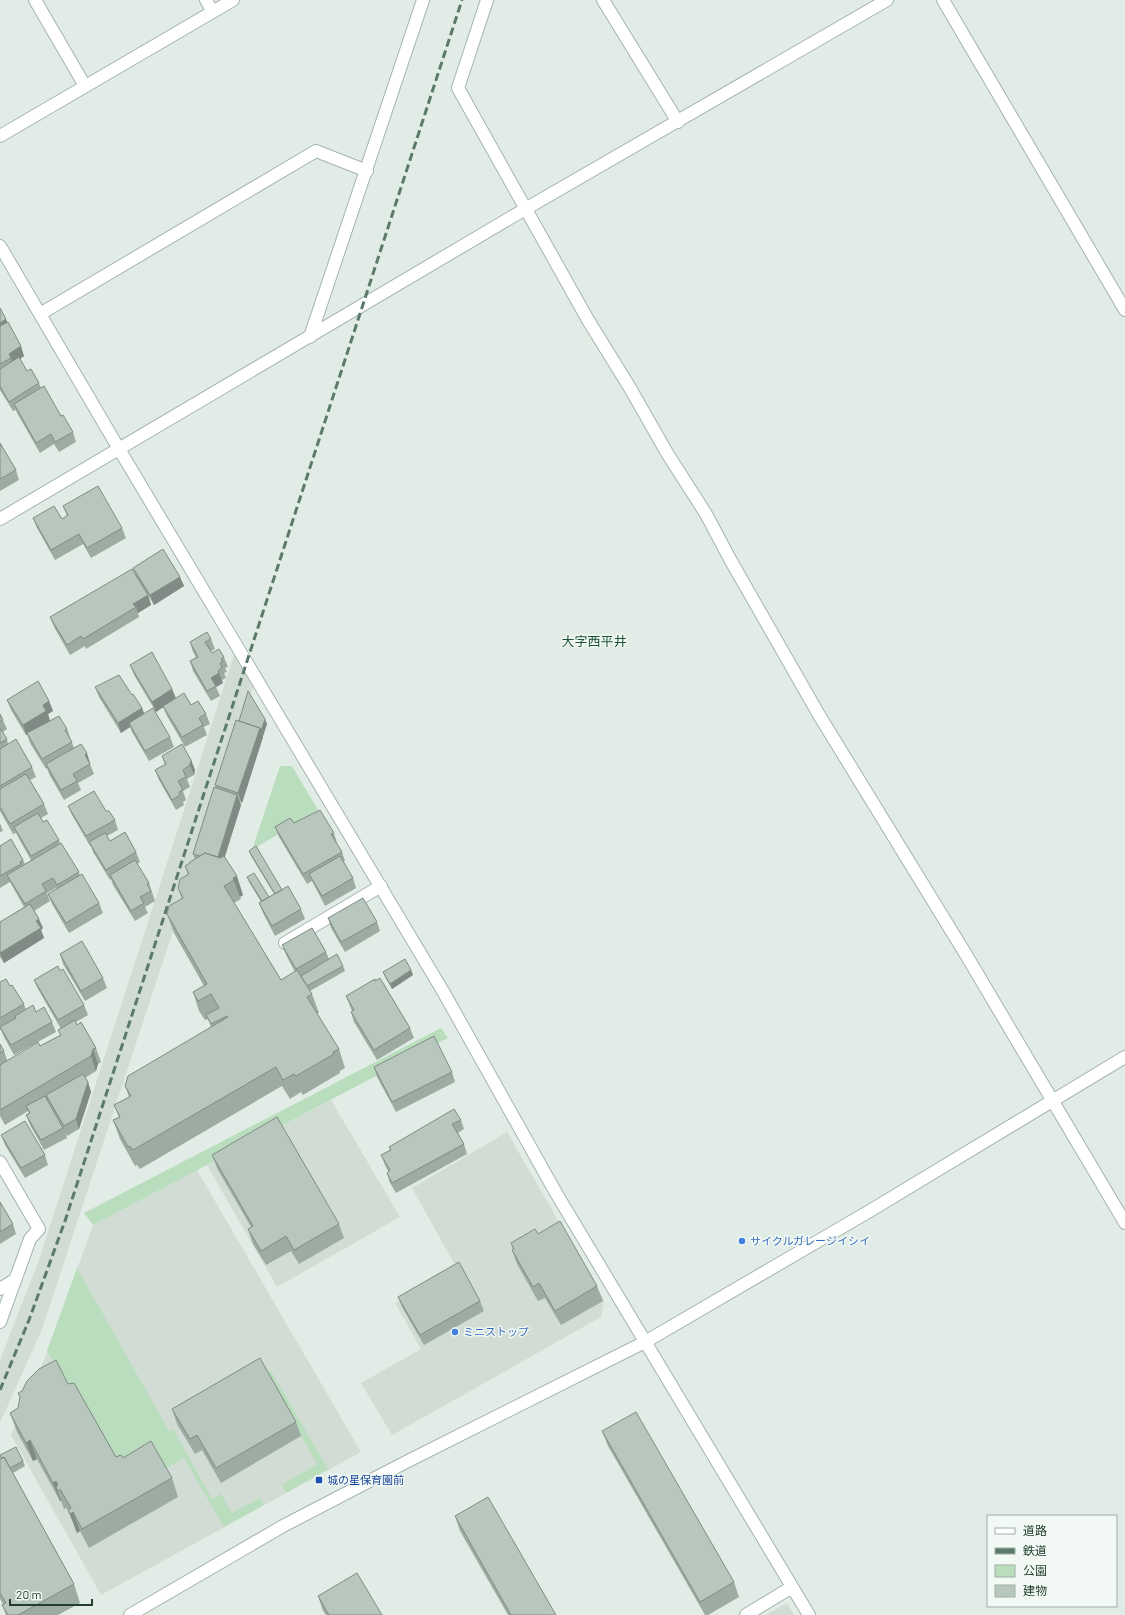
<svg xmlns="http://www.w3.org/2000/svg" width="1125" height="1615" viewBox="0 0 1125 1615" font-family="Barlow,'Noto Sans JP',sans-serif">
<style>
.built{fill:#d0dcd4}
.green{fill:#badebd}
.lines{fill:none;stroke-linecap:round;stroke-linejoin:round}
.minor-casing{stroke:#a4b4ac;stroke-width:14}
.tertiary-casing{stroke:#a4b4ac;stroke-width:14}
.minor{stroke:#fff;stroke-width:12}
.tertiary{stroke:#fff;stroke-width:12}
.rail{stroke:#5b7a6c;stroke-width:3;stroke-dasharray:8 4;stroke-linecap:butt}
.wall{fill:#9daba3}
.shaded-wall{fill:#808b85}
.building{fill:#b7c7be;stroke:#808b85}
.shop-dot{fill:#3f7fe0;stroke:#f2f9f4;stroke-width:1.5}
.transit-dot{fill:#1a4fb4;stroke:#f2f9f4;stroke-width:1.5}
.labels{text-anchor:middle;stroke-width:3;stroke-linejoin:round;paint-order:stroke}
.shop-label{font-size:11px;fill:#366cbe;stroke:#f2f9f4;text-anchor:start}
.transit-label{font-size:11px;fill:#164399;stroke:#f2f9f4;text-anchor:start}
.quarter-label{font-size:13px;fill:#1c513a;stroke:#f2f9f4}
</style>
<rect width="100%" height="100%" fill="#e2ece6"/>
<path class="built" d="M235,652L254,682L251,694L42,1329L0,1423V1360L39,1260Z
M331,1100L400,1217L277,1287L207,1165Z
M507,1132L604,1300L601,1317L392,1435L361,1383L421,1349L395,1303L437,1281L455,1265L412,1188Z
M197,1170L361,1452L101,1595L11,1435L29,1396L46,1355L93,1225Z
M787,1603L794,1615H766Z"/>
<path class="green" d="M280,766H292L318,810L252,850Z
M441,1028L448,1038L93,1225L84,1213Z
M77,1268L169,1431L173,1429L212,1499L221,1494L232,1513L260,1498L264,1505L224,1527L184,1458L163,1470L123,1476L47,1351Z
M271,1371L328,1469L286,1493L282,1485L317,1464L266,1374Z"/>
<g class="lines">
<g class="minor-casing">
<path id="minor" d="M35,0L85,86
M206,0L212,11
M487,0L458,88L588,320L630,388L667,453L706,514L731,561L819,715L965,953L1125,1223
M603,0L678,122
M943,0L1125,310
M0,136L233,0
M0,246L119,449L444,993L556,1193L809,1615
M40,314L316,151L367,171
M310,337L423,0
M0,519L527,208L887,0
M285,943L381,886
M0,1162L39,1229L30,1239L0,1322
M0,1289L16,1279
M746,1615L792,1587"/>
</g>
<g class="tertiary-casing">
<path id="tertiary" d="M130,1615L283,1526L408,1461L645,1342L868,1212L1125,1057"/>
</g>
<use href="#minor" class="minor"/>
<use href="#tertiary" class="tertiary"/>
<path class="rail" d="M0,1390L29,1320L65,1221L462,0"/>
</g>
<path class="wall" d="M0,308L24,356L20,359L27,371L39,383L41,388L73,432L76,442L59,452L54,444L40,453L17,413L16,410L13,411L0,390Z
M0,443L16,470L19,480L0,491Z
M63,506L122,528L126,538L91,558L83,544L55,560L37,528L33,518L62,519L67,516Z
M133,568L180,577L184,586L154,605L148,595L151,605L138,613L139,617L86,649L85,646L70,655L54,627L50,617L137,577Z
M211,639L215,649L211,651L212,653L224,657L228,667L225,668L227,672L224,673L226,678L222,680L223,683L216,687L220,696L211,701L193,671L190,661L196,657L193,652L190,642Z
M130,665L172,689L176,698L191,705L206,714L210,724L204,727L207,735L185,747L167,716L163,707L156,712L134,675Z
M95,687L132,695L142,708L144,714L170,737L174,747L149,761L132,732L130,727L121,733L99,697Z
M7,700L49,701L53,711L48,714L50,721L45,723L67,729L74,748L90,763V764L94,774L78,783L81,790L64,800L49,774L47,768L46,769L30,743L27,734L26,735L11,710Z
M0,714L3,720L7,729L3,732L7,739L8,744L32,767L36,777L30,780L44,804L48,814L41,818L43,822L59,840L60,843L79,872L80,876L99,903L103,913L69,933L52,904L48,894L57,889L56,888L47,893L50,901L34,911L43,928L41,930L44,938L4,963L0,957V922L24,907L10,882L0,888V846L23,860L25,864L31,860L18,837L16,833L13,834L0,811Z
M239,721L267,724L263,736V737L242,803L240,802L241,805L225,857L243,895L240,897L241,899L234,903L281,980L295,972L286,955L282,945L326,952L329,959L343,966L345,971L310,991L312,994L319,1013L317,1014L339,1049L345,1068L340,1071V1073L303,1095L301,1092L290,1099L282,1086L140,1169L137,1165L135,1166L120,1139L113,1120L119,1117L114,1105L129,1097L125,1086L211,1027L208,1019L205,1020L199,1011L193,992L204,986L174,933L167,914L182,899L178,888L188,875L185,866L190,863L195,859L193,854L216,788L215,785Z
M162,756L191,760L195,770L194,775L187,779L190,787L183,791L186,800L183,802L184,805L176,810L159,780L155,770L165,765Z
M68,806L106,811L115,820L118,830L107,836L110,841L136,852L140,862L137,864L149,883L155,901L145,907L148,913L135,921L113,885L111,879L110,880L93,852L91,846H90L72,815Z
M0,823L3,831L0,832Z
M294,823L334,833L337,843H336L342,852L345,861L343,862L353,878L356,888L325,906L312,881L307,884L279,837L275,827Z
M249,851L282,890L301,909L305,919L275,936L263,913L259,903L261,902L249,882L247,877L269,897L274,894L251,856Z
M328,918L377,922L380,931L345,952L331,928Z
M60,954L103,978L107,988L85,1001L63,964Z
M411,970L413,975L392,989L385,977L383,972Z
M60,971L84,1005L88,1015L76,1022L77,1025L96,1048L101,1062L98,1064L96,1071L85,1078L88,1082L91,1092L79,1129L67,1136L65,1132L67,1138L44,1150L30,1125L26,1115L29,1113L28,1111L5,1125L0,1116V1044L4,1051L7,1060L40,1046L60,1035L58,1030L61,1029L38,989L34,980Z
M375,981L410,1028L414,1038L377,1060L354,1022L351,1012L352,1011L346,996Z
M0,982L10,986L24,1004L26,1010L36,1012L52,1022L56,1032L14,1055L4,1037L1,1030H0Z
M374,1067L452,1072L455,1082L396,1112L377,1077Z
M461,1120L464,1129L458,1133L464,1144L467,1154L396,1193L390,1183L387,1173L388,1171L385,1165L381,1155L390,1150L389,1147Z
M1,1135L45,1155L48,1165L25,1178L5,1145Z
M212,1155L339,1224L344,1238L299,1264L291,1251L266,1265L253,1244L248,1229L251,1227L218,1170Z
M0,1202L13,1224L16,1234L0,1244Z
M538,1234L597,1286L603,1301L561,1325L545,1298L538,1301L517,1264L512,1250L513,1249L511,1243Z
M398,1297L480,1301L484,1311L424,1345L402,1307Z
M68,1384L116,1457L123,1458L172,1478L178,1497L89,1548L80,1531L77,1533L67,1508L64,1509L61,1501H60L37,1459L33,1461L17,1432L10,1413L18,1408L20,1398L18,1393Z
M172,1409L296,1422L301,1436L221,1483L202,1450L195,1454L177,1424Z
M602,1431L734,1582L739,1597L708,1615H705L608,1446Z
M0,1455L23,1461L25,1466L13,1473L74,1584L80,1603L58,1615H6L2,1605L3,1604L0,1599V1459H1Z
M455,1516L556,1615H508L460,1531Z
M318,1596L382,1615H326L323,1611Z"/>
<path class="shaded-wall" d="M6,319L10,329L0,335V323Z
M21,346L24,356L13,364L9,354Z
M180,577L184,586L154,605L150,595Z
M148,595L151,605L138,613L136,607L133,604Z
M219,673L223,683L216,687L211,678Z
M172,689L176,699L156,712L152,702Z
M49,701L53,711L48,714L50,721L26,735L23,725L43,705Z
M142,708L146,718L129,723L130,727L121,733L118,723Z
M265,719L267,724L263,736L261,731Z
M260,728L263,737L242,803L238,793Z
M87,753L90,763L88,765L85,755Z
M191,760L195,770L194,775L190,765Z
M237,795L241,805L220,871L217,861Z
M237,876L243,895L240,897L233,878Z
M39,919L43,928L41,930L44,938L4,963L0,953L36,921Z
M411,970L413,975L392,989L390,984Z
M93,1049L98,1064L96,1071L91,1056Z
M88,1082L91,1092L79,1129L76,1119Z
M30,1440L37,1459L33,1461L26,1443Z
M56,1481L59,1490L56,1487L61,1501H60L53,1483Z
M73,1512L80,1531L77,1533L70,1514Z"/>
<path class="building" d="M0,308L6,319L0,323Z
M8,322L21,346L9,354L11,358L0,364V326Z
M19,357L27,371L31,369L39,383L9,402L0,386V369Z
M44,386L61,416L63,415L73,432L55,442L51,434L36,443L14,404Z
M0,443L16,470L0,479Z
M98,486L122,528L87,548L79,534L51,550L33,518L54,506L62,519L68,515L63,506Z
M163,549L180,577L150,595L133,568Z
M132,569L148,595L133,604L136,607L83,639L81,636L67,645L50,617Z
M207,632L211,639L205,642L212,653L219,649L224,657L221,659L223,662L220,663L222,668L218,671L219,673L211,678L216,686L207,691L190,661L198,657L190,642Z
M152,652L172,689L152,702L130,665Z
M119,675L132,695L133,694L142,708L118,723L95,687Z
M38,681L49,701L43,705L46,711L23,725L7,700Z
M248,691L265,719L261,731L260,728L239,721Z
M184,693L191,705L198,701L206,714L199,718L203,725L182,737L163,706Z
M153,708L170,737L145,751L129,723Z
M0,714L3,720L0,722Z
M59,716L67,729L65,730L72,742L42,759L27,733Z
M236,720L260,728L238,793L215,785Z
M0,728L7,739L0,743Z
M16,739L32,767L0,786V749Z
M81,744L87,753L85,755L90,764L73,774L77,781L61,790L46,764Z
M182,744L191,760L190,765L183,770L186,777L178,781L183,790L179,792L180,795L172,800L155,770L166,764L162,756Z
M26,774L44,804L10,824L0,807V789Z
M214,787L237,795L218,857L205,853L200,856L193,854Z
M94,791L106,811H109L115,820L86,836L68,806Z
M320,810L334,833L331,834L342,852L303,874L275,827L290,818L294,823Z
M38,813L43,822L47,820L59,840L31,856L14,827Z
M125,832L136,852L106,870L89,842L105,833L110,841Z
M11,839L23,860L20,862L21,864L0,876V846Z
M61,843L79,872L57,885L53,878L42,884L46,891L25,904L7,875Z
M256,846L282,890L275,894L249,851Z
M205,853L220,858L224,856L237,876L233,878L234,880L224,886L281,980L297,970L312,994L307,997L339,1049L333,1052L334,1054L296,1076L294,1074L283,1080L276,1067L133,1150L130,1146L128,1147L113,1120L120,1117L114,1105L131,1096L125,1086L128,1076L228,1017L227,1016L211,1024L206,1015L219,1008L211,994L198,1001L193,992L207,984L167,914L169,906L183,898L178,888L180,879L189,874L185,866L190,863V862Z
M340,856L353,878L322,896L309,874Z
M135,860L149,883L147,884L151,891L140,897L144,903L131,911L110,875Z
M254,873L269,897L262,901L247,877Z
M82,874L99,903L66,923L48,894Z
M288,886L301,909L272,926L259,903Z
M363,898L377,922L341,942L328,918Z
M30,904L39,919L36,921L41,928L0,953V922Z
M312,928L326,952L296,969L282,945Z
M82,941L103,978L81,991L60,954Z
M337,954L343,966L307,986L301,976Z
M405,959L411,970L390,984L383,972Z
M58,966L60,971L63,969L84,1005L58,1020L34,980Z
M380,978L410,1028L374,1050L351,1012L354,1010L346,996L375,979V981Z
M6,979L10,986L12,985L24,1004L0,1018V982Z
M33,1005L36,1012L44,1007L52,1022L11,1045L0,1027L16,1018L15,1016Z
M75,1020L77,1025L81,1022L96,1048L93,1049L91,1056L0,1110V1065L38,1042L40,1046L61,1035L58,1030Z
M434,1036L452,1072L392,1102L374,1067Z
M0,1044L4,1051L0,1053Z
M83,1074L88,1082L76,1119L64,1126L46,1095Z
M45,1096L63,1128L41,1140L26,1115L30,1113L26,1106Z
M454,1109L461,1120L452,1124L464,1144L392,1183L387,1173L390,1170L381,1155L391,1150L389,1147Z
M277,1117L339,1224L294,1250L286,1236L261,1251L248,1229L253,1226L212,1155Z
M25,1121L45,1155L21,1168L1,1135Z
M0,1202L13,1224L0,1232Z
M560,1221L597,1286L555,1311L539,1283L533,1287L512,1250L514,1249L511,1243L535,1229L538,1234Z
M459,1262L480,1301L420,1335L398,1297Z
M260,1358L296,1422L216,1468L197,1435L190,1439L172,1409Z
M56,1360L68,1384L74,1383L116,1457L121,1455L123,1458L151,1441L172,1478L82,1529L73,1512L70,1514L68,1510L71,1508L60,1489L58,1491L56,1487L58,1485L56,1481L53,1483L30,1440L26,1443L10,1413L18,1408L20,1397L18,1393L22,1391L27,1381L39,1369Z
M636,1412L734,1582L700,1602L602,1431Z
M16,1447L23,1461L10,1468L4,1457L2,1459L0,1455Z
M4,1457L74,1584L18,1615H8L2,1605L6,1603L0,1593V1459Z
M488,1497L556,1615H511L455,1516Z
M357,1573L382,1615H329L318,1596Z"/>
<g class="shop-dot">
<circle cx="742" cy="1241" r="4"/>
<circle cx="455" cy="1332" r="4"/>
</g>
<rect class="transit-dot" x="315" y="1476" width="8" height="8" rx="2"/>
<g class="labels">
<g class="shop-label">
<text x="750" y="1245">サイクルガレージイシイ</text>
<text x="463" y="1336">ミニストップ</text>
</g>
<g class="transit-label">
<text x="327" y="1484">城の星保育園前</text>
</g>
<g class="quarter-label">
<text x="594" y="646">大字西平井</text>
</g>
</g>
<rect x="987" y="1515" width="130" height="92" fill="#f2f9f4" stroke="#9eaea6"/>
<rect x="995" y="1528" width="20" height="6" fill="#ffffff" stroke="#9eaea6"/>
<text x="1023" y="1535" font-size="12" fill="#213e31">道路</text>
<rect x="995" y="1548" width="20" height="6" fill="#5b7a6c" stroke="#9eaea6"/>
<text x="1023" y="1555" font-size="12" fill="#213e31">鉄道</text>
<rect x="995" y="1565" width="20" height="12" fill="#badebd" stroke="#9eaea6"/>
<text x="1023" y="1575" font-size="12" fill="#213e31">公園</text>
<rect x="995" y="1585" width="20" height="12" fill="#b7c7be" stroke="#9eaea6"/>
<text x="1023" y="1595" font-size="12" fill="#213e31">建物</text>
<path d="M10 1599v6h82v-6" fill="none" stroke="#213e31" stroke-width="2"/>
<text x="16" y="1599" font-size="12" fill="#213e31" stroke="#f2f9f4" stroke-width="3" paint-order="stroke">20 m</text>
</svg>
